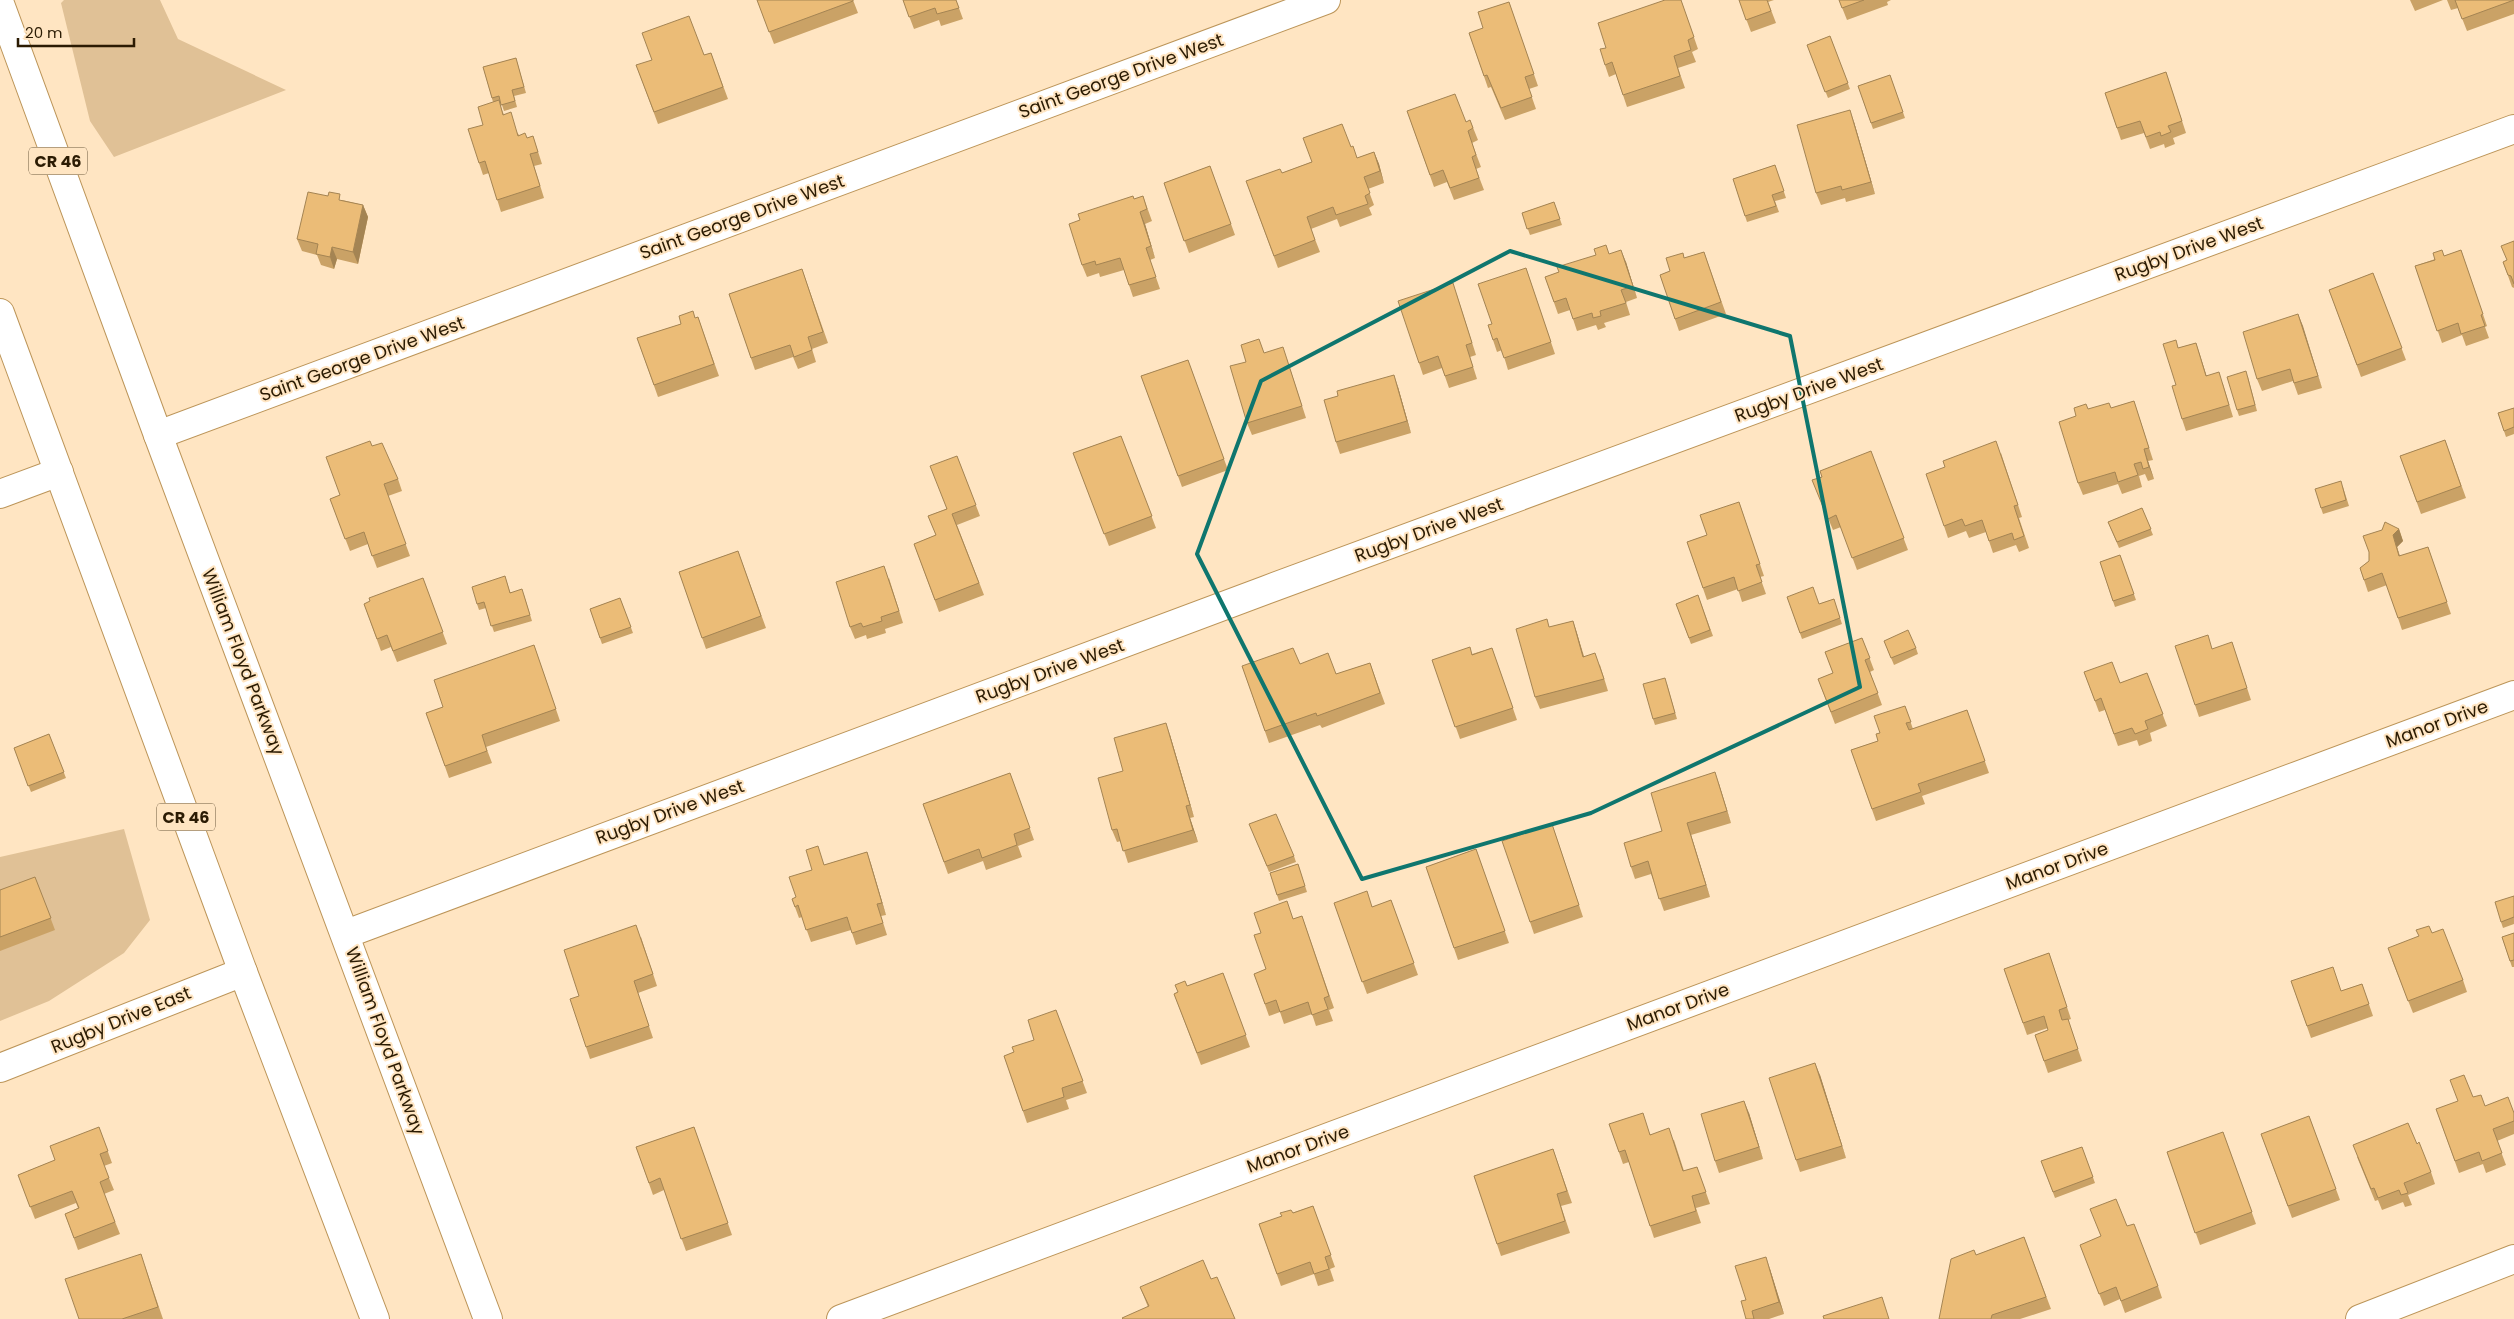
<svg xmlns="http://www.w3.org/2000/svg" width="2514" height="1319" viewBox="0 0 2514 1319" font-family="Poppins,sans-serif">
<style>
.green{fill:#e0c196}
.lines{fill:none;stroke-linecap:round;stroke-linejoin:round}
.street-casing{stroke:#bc9559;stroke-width:30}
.highway-casing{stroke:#bc9559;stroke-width:30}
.street{stroke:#fff;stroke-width:28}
.highway{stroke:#fff;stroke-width:28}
.wall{fill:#caa266}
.shaded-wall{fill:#a48453}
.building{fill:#ebbc77;stroke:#a48453}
.marked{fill:none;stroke:#0f766e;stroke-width:4;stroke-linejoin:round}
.labels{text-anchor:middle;stroke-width:4;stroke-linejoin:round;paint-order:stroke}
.shield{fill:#ffe5c2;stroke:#6b583c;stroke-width:1}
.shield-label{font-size:16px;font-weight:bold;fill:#2b1b03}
.street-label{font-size:18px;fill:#2b1b03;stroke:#ffe5c2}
</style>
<rect width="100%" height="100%" fill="#ffe5c2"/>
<path class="green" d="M64,0H160L178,39L286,90L114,157L90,121L61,3Z
M124,829L150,920L124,953L49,1001L0,1021V857Z"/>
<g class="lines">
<g class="street-casing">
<path id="street" d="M158,435L1326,0
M0,494L59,472
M346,934L1266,590L2514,129
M0,1068L243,972
M841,1319L2514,695
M2360,1319L2514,1259"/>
</g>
<g class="highway-casing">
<path id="highway" d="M0,4L158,435L488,1319
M0,313L243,972L375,1319"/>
</g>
<use href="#street" class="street"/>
<use href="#highway" class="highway"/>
</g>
<path class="wall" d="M757,0H853L858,13L774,44Z
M903,0H956L963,19L941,26L939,20L914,29Z
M1681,0L1698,49L1692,52L1696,62L1678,68L1685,88L1627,107L1616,74L1609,77L1605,65L1606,48Z
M1739,0H1774L1768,2L1776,23L1751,32Z
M1839,0H1891L1887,2L1888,5L1847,20Z
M2410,0H2443L2415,11Z
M2447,0H2514V14L2467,31L2458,8L2451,10Z
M1509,2L1538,86L1529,89L1536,109L1505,120L1491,87L1488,88L1469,33L1483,28Z
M1830,36L1850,89L1828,98L1807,45Z
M711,53L728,99L658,124L636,65L704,55Z
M516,58L526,93L514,96L517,107L504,111L501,102H499L504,115L519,135L527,138L533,136L542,164L534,166L544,198L501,212L489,173L483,175L479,163L483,125L493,102L483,67Z
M2166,72L2186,133L2173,138L2175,144L2165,148L2164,144L2150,149L2144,133L2121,140L2105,93Z
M1890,75L1905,118L1873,129L1858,86Z
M1407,111L1466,122L1470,120L1478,140L1472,143L1481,167L1476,169L1484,190L1454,200L1447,182L1434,187Z
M1854,122L1875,194L1846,202L1845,198L1821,205L1816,193Z
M1351,147L1357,158L1374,152L1379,164L1384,183L1368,189L1374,205L1369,208L1372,215L1340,227L1337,219L1311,229L1320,252L1278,268L1246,181L1282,173Z
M1775,165L1786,198L1775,201L1779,212L1747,222L1733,179Z
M1210,166L1235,235L1189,253L1164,183Z
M1143,196L1152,221L1145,224L1155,258L1150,260L1160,289L1133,297L1124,270L1100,277L1099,273L1087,277L1082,265L1080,220Z
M342,200L363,205L368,217L358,264L337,259L334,269L321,265L317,255L302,251L297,239Z
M1554,202L1562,225L1530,235L1522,213Z
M2514,241V288L2512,287L2503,262L2507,260Z
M2461,250L2487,326L2485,327L2489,338L2466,346L2462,335L2442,343L2415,266Z
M1704,252L1726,314L1679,331L1660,275L1670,271L1684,258Z
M1609,254L1626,262L1637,298L1626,302L1630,315L1604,323L1606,327L1598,330L1596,325L1577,331L1570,310L1558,314L1545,277Z
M1526,268L1555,354L1508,370L1502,350L1497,352L1493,340L1492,324Z
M802,269L828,343L812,349L816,362L798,369L793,357L755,370L729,294Z
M2373,273L2406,360L2361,377L2329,290Z
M1457,295L1476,355L1470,357L1477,379L1449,388L1442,368L1423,375L1419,363Z
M2298,314L2322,388L2298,395L2293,381L2262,391L2257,379Z
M698,317L719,376L658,397L637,338L681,324Z
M2196,343L2206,375L2223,384L2233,417L2186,431L2182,419L2176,385L2178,348Z
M1264,353L1287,359L1306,418L1252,435L1247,423L1246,362Z
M1188,360L1228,470L1182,487L1141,376Z
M2248,377L2257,411L2239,416L2237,410Z
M1398,387L1411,433L1340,454L1336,442Z
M2134,401L2153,460L2148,461L2154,479L2148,481L2145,474L2139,476L2142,487L2122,494L2118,484L2083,495L2078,483L2076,416L2088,409L2111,408Z
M2514,408V434L2506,437L2498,413Z
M1121,436L1156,528L1109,546L1073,453Z
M2445,440L2466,498L2421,514L2400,456Z
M372,446L398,479L402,491L388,496L410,556L377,568L368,544L350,551L330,499L340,495Z
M1871,451L1908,550L1857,570L1841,527L1833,530L1812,480L1822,477Z
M2001,453L2022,517L2019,518L2029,548L2019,552L2016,545L1993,553L1986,532L1969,538L1966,531L1948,538L1944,526Z
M957,456L980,516L957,525L984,595L939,612L914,544L936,535L928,516L946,509Z
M2343,487L2349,506L2323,514L2321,508Z
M1739,502L1764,576L1760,577L1766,594L1742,602L1738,589L1707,600L1687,542L1707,535Z
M2142,508L2153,535L2119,548L2108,522Z
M2399,529L2403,541L2397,547L2400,556L2428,547L2451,614L2402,630L2387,585L2368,592L2360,568L2369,561Z
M738,551L766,628L706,649L679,572Z
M2120,555L2136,600L2115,607L2100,562Z
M505,576L510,592L524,595L532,621L494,632L486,608L479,610L477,604Z
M423,578L447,644L397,662L391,647L381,651L364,604Z
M889,578L903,623L885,629L886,633L867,639L866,635L855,639L850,627Z
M1698,595L1713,636L1691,644L1676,604Z
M1787,597L1819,604L1834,599L1842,624L1802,639Z
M620,598L633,633L602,644L590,609Z
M1573,621L1584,656L1600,665L1608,691L1540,709L1535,697L1550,627Z
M1862,638L1874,670L1870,672L1882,705L1835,724L1818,679L1833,673L1825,652Z
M1884,641L1916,648L1918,654L1894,665Z
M2232,642L2251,700L2199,717L2195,705Z
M534,645L560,721L486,747L492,763L449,778L426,713L443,707Z
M1492,648L1517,720L1460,739L1432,660L1472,654Z
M1370,663L1385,704L1322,728L1320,725L1269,743L1242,666L1300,664L1336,674Z
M2084,672L2120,683L2147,673L2167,726L2150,733L2152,741L2139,746L2137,740L2118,746L2105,710L2099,712Z
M1667,684L1677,719L1655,725L1653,719Z
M1905,706L1913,729L1967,710L1989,773L1922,796L1925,804L1876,821L1851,750L1878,741L1880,733Z
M49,734L66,778L31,792L14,748Z
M1170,735L1194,817L1190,818L1198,842L1128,863L1121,841L1117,842L1112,830L1123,771Z
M1010,773L1034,840L1018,846L1022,857L986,870L983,861L948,874L923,804Z
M1719,784L1731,823L1691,835L1710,897L1664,911L1651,874L1635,879L1631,867L1662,831Z
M1552,824L1583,917L1534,934L1530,922Z
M1252,830L1294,856L1296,862L1269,872Z
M1476,849L1509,943L1458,960L1426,867Z
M867,852L886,915L881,916L887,935L856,945L851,930L811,942L802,917L799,918L792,899L796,897L812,870L824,865Z
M1298,864L1307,892L1279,901L1270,873Z
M35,877L55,930L0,951V890Z
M2514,896V924L2503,928L2501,922Z
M1391,900L1418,975L1367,994L1334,903L1373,907Z
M1302,916L1334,1008L1329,1010L1333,1021L1316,1026L1312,1014L1284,1024L1280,1012L1269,1016L1254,974L1266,969L1261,933L1293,919Z
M2432,933L2463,980L2467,992L2413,1013L2392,960Z
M2514,933V967H2512L2502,937Z
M641,937L657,986L638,993L653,1038L590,1059L586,1047L579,996Z
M2049,953L2071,1019L2068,1020L2082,1061L2048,1073L2035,1035L2048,1030V1028L2027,1035L2004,969Z
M1223,973L1250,1047L1201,1065L1174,994L1187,986Z
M2291,981L2341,991L2362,984L2373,1016L2311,1038Z
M1056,1010L1087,1093L1066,1100L1069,1109L1027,1123L1004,1056L1014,1052L1034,1040Z
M1820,1075L1846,1158L1800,1172L1796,1160Z
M2473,1097L2485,1106L2514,1113V1134L2497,1141L2506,1165L2486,1173L2483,1164L2459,1173L2436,1109Z
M1749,1113L1763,1159L1719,1173L1715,1161Z
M2309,1116L2340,1200L2292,1218L2261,1134Z
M1609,1124L1674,1140L1684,1171L1697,1167L1710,1204L1696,1208L1701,1223L1654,1238L1629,1162L1623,1164Z
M99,1127L112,1163L104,1166L114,1190L104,1194L120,1234L78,1250L65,1214L78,1208L76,1203L35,1219L18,1175L55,1160Z
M694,1127L732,1235L686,1251L664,1190L653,1195L636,1147Z
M2223,1132L2256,1224L2200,1245L2167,1152Z
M2417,1144L2431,1172L2435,1184L2408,1195L2412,1205L2405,1207L2403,1202L2382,1210L2378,1200L2375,1201L2357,1157Z
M2082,1147L2095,1183L2055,1198L2041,1161Z
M1553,1149L1572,1203L1561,1206L1570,1233L1501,1256L1474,1176Z
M1313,1206L1335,1267L1330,1269L1334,1281L1318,1286L1314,1274L1281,1286L1259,1224Z
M2127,1226L2158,1286L2162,1298L2125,1313L2120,1299L2104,1306L2080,1245Z
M2024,1237L2051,1309L2020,1319H1939L1976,1255Z
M145,1266L163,1319H79Z
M1770,1269L1784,1314L1769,1319H1746V1300Z
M1211,1279L1148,1307L1140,1287Z"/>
<path class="shaded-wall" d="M1850,110L1854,122L1875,194L1871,182Z
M1374,152L1379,164L1384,183L1380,171Z
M363,205L368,217L358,264L353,252Z
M1140,212L1145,224L1155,258L1151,246Z
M332,247L337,259L334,269L330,257Z
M1621,250L1626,262L1637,298Z
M2298,314L2303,326L2322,388L2318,376Z
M2196,343L2200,355L2210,387L2206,376Z
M1394,375L1398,387L1411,433L1407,421Z
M2144,449L2154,479L2149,467Z
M2399,529L2403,541L2397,547L2403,568L2393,535Z
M1573,621L1577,633L1587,669L1583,657Z
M1166,723L1170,735L1194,817L1190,805Z
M1715,772L1719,784L1731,823L1727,811Z
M1186,806L1198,842L1193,830Z
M1687,823L1691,835L1710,897L1706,885Z
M867,852L871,864L886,915L882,903Z
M1815,1063L1820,1075L1846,1158L1842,1146Z
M1744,1101L1749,1113L1763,1159L1759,1147Z
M1766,1257L1770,1269L1784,1314L1779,1302Z"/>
<path class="building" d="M757,0H853V1L769,32Z
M903,0H956L959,8L937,14L935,8L909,17Z
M1665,0H1681L1694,37L1688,40L1691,50L1674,56L1680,76L1623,95L1612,62L1605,65L1600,49L1606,48L1598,23Z
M1739,0H1767L1771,11L1746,20Z
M1839,0H1864L1842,8Z
M2455,0H2514L2462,19Z
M1509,2L1534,74L1525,77L1532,97L1501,108L1487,75L1484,76L1469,33L1483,28L1478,12Z
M689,16L704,55L711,53L723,87L654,112L636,65L652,60L642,33Z
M1830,36L1848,83L1825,92L1807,45Z
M516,58L524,87L512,90L515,101L501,105L499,96L492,98L483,67Z
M2166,72L2182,121L2168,126L2171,132L2161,136L2160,132L2146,137L2140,121L2117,128L2105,93Z
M1890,75L1903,112L1871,123L1858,86Z
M1455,94L1466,122L1470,120L1473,128L1468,131L1476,155L1472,157L1479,178L1450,188L1443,170L1430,175L1407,111Z
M499,100L503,115L511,112L518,136L525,133L527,138L533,136L538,152L530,154L540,186L497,200L485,161L479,163L468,129L483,125L478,107Z
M1850,110L1871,182L1842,190L1841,186L1816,193L1797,125Z
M1342,124L1351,147L1353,146L1357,158L1374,152L1380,171L1364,177L1370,193L1365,196L1368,204L1336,215L1333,207L1307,217L1315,240L1274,256L1246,181L1280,169L1282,173L1312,162L1303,138Z
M1775,165L1784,191L1772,195L1776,206L1745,216L1733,179Z
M1210,166L1231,224L1184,241L1164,183Z
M308,192L328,196L329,192L340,194L339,200L363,205L353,252L332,247L330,257L316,254L318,244L297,239Z
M1133,196L1134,199L1143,196L1147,209L1140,212L1151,246L1146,248L1156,277L1129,285L1120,258L1096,265L1095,261L1082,265L1069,224L1080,220L1078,214Z
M1554,202L1560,219L1527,229L1522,213Z
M2514,241V284L2511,276L2508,275L2503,262L2507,260L2501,246Z
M1606,245L1609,254L1621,250L1633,286L1621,290L1626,303L1600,311L1601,316L1593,318L1592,313L1573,319L1566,298L1554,302L1545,277L1559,272L1557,267L1596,255L1594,249Z
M2442,250L2444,256L2461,250L2483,314L2481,315L2485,326L2461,334L2458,323L2437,331L2415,266L2435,260L2433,253Z
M1704,252L1721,302L1675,319L1660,275L1670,271L1666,258L1683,253L1684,258Z
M1526,268L1551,342L1504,358L1497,338L1493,340L1488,325L1492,324L1478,284Z
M802,269L823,332L808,337L812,350L794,357L790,345L751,358L729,294Z
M2373,273L2402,348L2357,365L2329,290Z
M1453,283L1472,343L1466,345L1473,367L1445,376L1438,356L1419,363L1398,301Z
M693,311L695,318L698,317L714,364L654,385L637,338L681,324L679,316Z
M2298,314L2318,376L2294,383L2290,369L2257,379L2243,332Z
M1259,339L1264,353L1283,347L1302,406L1247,423L1230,366L1246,362L1241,345Z
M2176,340L2178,348L2196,343L2206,376L2219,372L2229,405L2182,419L2172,386L2176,385L2163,344Z
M1188,360L1224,459L1178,476L1141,376Z
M2246,371L2255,405L2237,410L2227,377Z
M1394,375L1407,421L1336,442L1324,400L1338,396L1337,391Z
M2134,401L2149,448L2144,449L2149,467L2143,469L2141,462L2134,464L2138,475L2118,482L2115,472L2078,483L2059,422L2076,416L2074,408L2086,404L2088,409L2109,403L2111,408Z
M2514,408V427L2504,431L2498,413Z
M1121,436L1152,516L1104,534L1073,453Z
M2445,440L2461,486L2417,502L2400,456Z
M370,441L372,446L382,443L398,479L384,484L406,544L372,556L364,532L345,539L330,499L340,495L326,457Z
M1996,441L2018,505L2014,506L2024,536L2014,540L2012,533L1989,541L1982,520L1965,526L1962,519L1944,526L1926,474L1945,467L1943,461Z
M1871,451L1904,538L1852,558L1836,515L1828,519L1812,480L1822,477L1820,471Z
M957,456L976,505L952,514L979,583L935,600L914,544L936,535L928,516L947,509L930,466Z
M2341,481L2346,500L2321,508L2315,489Z
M1739,502L1760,564L1756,565L1762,582L1738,591L1734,577L1703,588L1687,542L1707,535L1700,515Z
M2142,508L2151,529L2117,542L2108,522Z
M2385,522L2399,529L2393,535L2399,556L2428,547L2447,602L2398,618L2382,573L2364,580L2360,568L2369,561V552L2363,536L2382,530Z
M738,551L761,616L702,638L679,572Z
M2120,555L2134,594L2113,601L2100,562Z
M884,566L899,611L881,617L882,621L863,627L861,623L850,627L836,582Z
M505,576L510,593L522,589L530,615L491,626L484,602L477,604L472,587Z
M423,578L443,632L393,651L387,635L377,639L364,604L370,601L369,598Z
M1813,587L1819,604L1834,599L1840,618L1800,633L1787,597Z
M1698,595L1710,630L1689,638L1676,604Z
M620,598L631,627L600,638L590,609Z
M1547,619L1549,627L1573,621L1583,657L1595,653L1604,679L1535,697L1516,629Z
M1908,630L1916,648L1891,658L1884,641Z
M2208,635L2212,649L2232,642L2247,688L2195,705L2175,646Z
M1862,638L1870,658L1865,660L1878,693L1831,712L1818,679L1833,673L1825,652Z
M534,645L556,709L482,735L487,751L445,766L426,713L443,707L434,680Z
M1470,647L1472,655L1492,648L1513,708L1455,727L1432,660Z
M1293,648L1300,664L1328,653L1336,674L1370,663L1380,693L1317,716L1316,713L1265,731L1242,666Z
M2112,662L2120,683L2147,673L2163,714L2145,721L2148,729L2135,734L2132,728L2114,734L2101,698L2095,701L2084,672Z
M1665,678L1675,713L1653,719L1643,684Z
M1905,706L1911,722L1906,723L1909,730L1967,710L1985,761L1918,784L1921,792L1872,809L1851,750L1878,741L1876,734L1880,733L1874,716Z
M1166,723L1190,805L1186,806L1193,830L1123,851L1117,829L1112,830L1098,778L1123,771L1114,738Z
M49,734L64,772L28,786L14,748Z
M1715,772L1727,811L1687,823L1706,885L1659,899L1648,861L1631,867L1624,843L1662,831L1651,793Z
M1010,773L1030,828L1014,834L1017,845L982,858L979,849L944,862L923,804Z
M1276,814L1294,856L1267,866L1249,824Z
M1552,824L1579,905L1530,922L1502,841Z
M818,846L824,865L867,852L882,903L877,904L883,923L852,933L847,917L806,930L798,905L795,907L792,899L796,897L789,877L812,870L806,850Z
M1476,849L1505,931L1454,948L1426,867Z
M1298,864L1305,886L1277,895L1270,873Z
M35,877L51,918L0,937V890Z
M1367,891L1372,907L1391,900L1414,963L1362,982L1334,903Z
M2514,896V917L2501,922L2495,902Z
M1287,901L1293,919L1302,916L1329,996L1324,998L1328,1009L1312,1015L1308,1002L1280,1012L1276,1000L1265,1004L1254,974L1266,969L1254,935L1261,933L1254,913Z
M636,925L653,974L634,981L649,1026L586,1047L570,999L579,996L564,950Z
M2429,926L2432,933L2443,929L2463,980L2408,1001L2388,948L2419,936L2416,930Z
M2514,933V960L2510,961L2502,937Z
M2049,953L2067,1007L2059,1010L2062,1020L2068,1019L2078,1049L2044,1061L2035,1035L2048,1030L2044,1016L2023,1023L2004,969Z
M2333,967L2341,991L2362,984L2369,1004L2307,1026L2291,981Z
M1223,973L1246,1035L1197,1053L1174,994L1178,992L1175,985L1185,981L1187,986Z
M1056,1010L1083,1081L1062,1088L1064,1097L1023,1111L1004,1056L1014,1052L1012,1047L1034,1040L1028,1020Z
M1815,1063L1842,1146L1796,1160L1769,1078Z
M2464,1075L2473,1097L2481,1095L2485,1106L2508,1097L2514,1113V1121L2493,1129L2502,1153L2482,1161L2479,1152L2455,1161L2436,1109L2458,1101L2450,1080Z
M1744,1101L1759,1147L1715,1161L1701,1114Z
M1643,1113L1650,1135L1669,1128L1683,1171L1697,1167L1706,1192L1692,1196L1696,1211L1650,1226L1625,1150L1619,1152L1609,1124Z
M2309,1116L2336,1189L2288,1206L2261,1134Z
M2408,1123L2417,1144L2419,1142L2431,1172L2404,1183L2408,1193L2401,1195L2399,1190L2378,1198L2374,1188L2371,1189L2353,1145Z
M99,1127L108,1151L100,1154L109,1178L100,1182L115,1222L74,1238L65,1214L79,1208L72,1191L30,1207L18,1175L55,1160L50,1146Z
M694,1127L728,1223L681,1239L660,1178L649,1183L636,1147Z
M2223,1132L2252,1212L2195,1233L2167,1152Z
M2082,1147L2093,1177L2053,1192L2041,1161Z
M1553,1149L1567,1191L1557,1194L1565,1221L1497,1244L1474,1176Z
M2116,1199L2127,1226L2134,1224L2158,1286L2121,1301L2116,1287L2099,1294L2080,1245L2101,1236L2090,1209Z
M1313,1206L1331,1255L1325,1257L1329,1269L1314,1274L1310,1262L1277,1274L1259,1224L1282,1216L1280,1213L1291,1210L1293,1213Z
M2024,1237L2046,1297L1992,1315L1991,1319H1939L1951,1259L1974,1250L1976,1255Z
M141,1254L158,1307L122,1319H79L65,1279Z
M1766,1257L1779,1302L1752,1311L1754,1319H1746L1741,1301L1746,1300L1735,1266Z
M1203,1260L1211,1279L1217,1277L1235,1319H1123L1122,1318L1149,1306L1140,1287Z
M1882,1297L1889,1319H1824L1823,1316Z"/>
<path class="marked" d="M1510,251L1790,336L1860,687L1591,813L1362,879L1197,554L1261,381Z"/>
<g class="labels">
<g class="shield">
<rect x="29" y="147.5" width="58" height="27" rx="4"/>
<rect x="157" y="803.5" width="58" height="27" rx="4"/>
</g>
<g class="shield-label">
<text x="58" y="167">CR 46</text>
<text x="186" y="823">CR 46</text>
</g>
<g class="street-label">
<text transform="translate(1121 76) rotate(-20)" y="6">Saint George Drive West</text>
<text transform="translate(742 217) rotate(-20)" y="6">Saint George Drive West</text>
<text transform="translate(2189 249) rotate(-20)" y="6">Rugby Drive West</text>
<text transform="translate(362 359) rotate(-20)" y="6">Saint George Drive West</text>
<text transform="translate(1809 390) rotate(-20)" y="6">Rugby Drive West</text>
<text transform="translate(1429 530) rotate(-20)" y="6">Rugby Drive West</text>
<text transform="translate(243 662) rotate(69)" y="6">William Floyd Parkway</text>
<text transform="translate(1050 671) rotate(-20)" y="6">Rugby Drive West</text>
<text transform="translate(2437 724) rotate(-20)" y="6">Manor Drive</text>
<text transform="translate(670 812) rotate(-20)" y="6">Rugby Drive West</text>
<text transform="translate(2057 866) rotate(-20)" y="6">Manor Drive</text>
<text transform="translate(1678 1007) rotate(-20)" y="6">Manor Drive</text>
<text transform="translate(121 1020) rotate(-22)" y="6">Rugby Drive East</text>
<text transform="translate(385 1041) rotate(70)" y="6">William Floyd Parkway</text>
<text transform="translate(1298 1149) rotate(-20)" y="6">Manor Drive</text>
</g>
</g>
<path d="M18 38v8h116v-8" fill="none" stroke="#2b1b03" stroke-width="2.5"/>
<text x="25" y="38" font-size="15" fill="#2b1b03" stroke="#ffe5c2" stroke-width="4" paint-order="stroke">20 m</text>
</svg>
